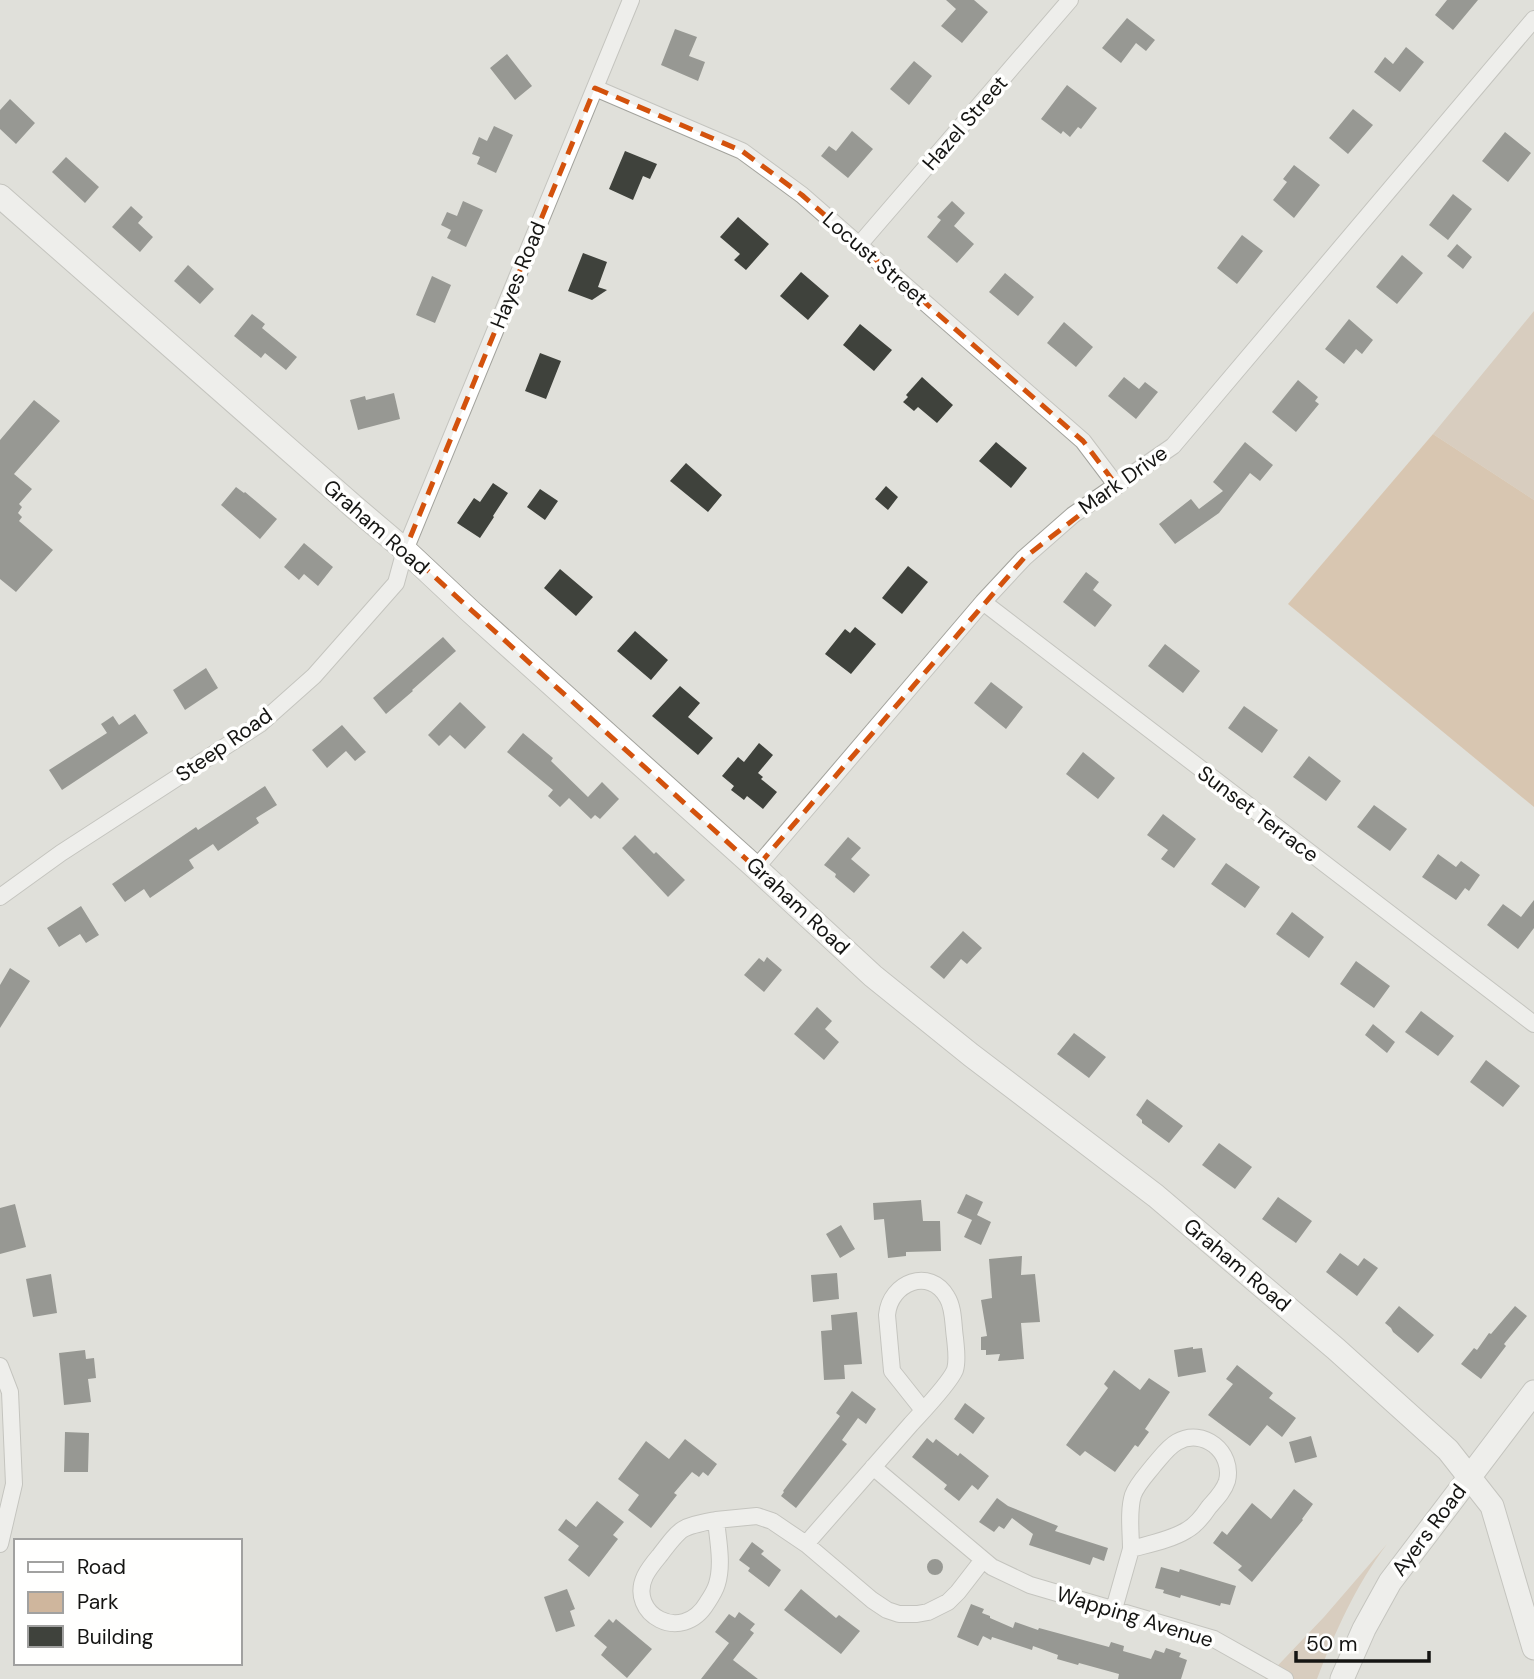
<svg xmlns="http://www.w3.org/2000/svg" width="1534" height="1679" viewBox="0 0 1534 1679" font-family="'DM Sans',sans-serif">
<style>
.green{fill:#cfb69d}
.forest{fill:#cfa77e}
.building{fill:#3f423c}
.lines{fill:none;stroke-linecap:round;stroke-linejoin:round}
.street-casing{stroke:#a3a39d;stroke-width:18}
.secondary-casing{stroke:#a3a39d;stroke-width:25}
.street{stroke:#fff;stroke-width:16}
.secondary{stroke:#fff;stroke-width:23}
.marked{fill:none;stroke:#d3520d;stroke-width:5;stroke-dasharray:14 9;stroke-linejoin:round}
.labels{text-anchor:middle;stroke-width:7;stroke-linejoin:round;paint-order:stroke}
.street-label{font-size:21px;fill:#151513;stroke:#fffffe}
</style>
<rect width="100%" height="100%" fill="#e0e0da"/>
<path class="green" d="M1534,311V500L1433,434Z
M1387,1544C1356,1585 1335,1632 1317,1679H1265L1324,1617Z"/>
<path class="forest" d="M1433,434L1534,500V807L1288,604Z"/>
<path class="building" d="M946,0H974L988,12L962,43L941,26L956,9Z
M1447,0H1478L1453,30L1435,15Z
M1127,18L1155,40L1146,51L1136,43L1121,63L1102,48Z
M675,29L697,37L689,56L705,62L698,81L661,65Z
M1406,47L1424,62L1400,92L1374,72L1385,57L1393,64Z
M507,54L532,86L515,100L490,68Z
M914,61L932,76L909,105L890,89Z
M1067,85L1097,108L1081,129L1078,127L1070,137L1063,131L1061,134L1041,119Z
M10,99L35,123L16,144L0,129V110Z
M1353,109L1373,125L1348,154L1329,138Z
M494,126L513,135L496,173L477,164L480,157L472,154L479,137L487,141Z
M852,131L873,149L848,178L821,156L829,146L836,151Z
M1505,132L1531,153L1508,182L1482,161Z
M625,151L657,164L650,179L643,176L633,200L609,189Z
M66,157L99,187L85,203L52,172Z
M1294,165L1320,185L1294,218L1273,200L1287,182L1283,179Z
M1453,194L1472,209L1448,240L1429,225Z
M463,201L483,210L466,247L447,238L451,230L441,225L447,212L457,216Z
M952,201L965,213L954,226L974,244L957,263L927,237L941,220L937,217Z
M131,206L143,217L138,223L153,237L140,252L112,227Z
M738,217L769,244L746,270L734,260L740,254L720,237Z
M1242,235L1263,251L1237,284L1217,268Z
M1457,244L1472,257L1463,269L1447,256Z
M583,253L607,262L598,287L607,290L592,300L568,291Z
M1402,255L1423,273L1397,304L1376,287Z
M188,265L214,289L200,304L174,281Z
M801,272L829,296L808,320L780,296Z
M1005,273L1034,297L1018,316L989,292Z
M432,276L451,285L435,323L416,315Z
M252,314L265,324L262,328L297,357L286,370L265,353L261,358L234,336Z
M1349,319L1373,340L1362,354L1356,349L1344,364L1325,349Z
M1064,322L1093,347L1076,367L1047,343Z
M860,324L892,350L874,371L843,345Z
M540,353L561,361L546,399L525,391Z
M922,377L953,405L937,423L918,407L914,411L903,402L908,397L906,395Z
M1124,377L1139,389L1145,382L1158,392L1136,419L1108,396Z
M1298,380L1318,397L1315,401L1319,404L1296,432L1272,412Z
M394,393L400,419L358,430L350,400L365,396L366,400Z
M34,400L60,421L14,474L32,489L19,504L22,507L18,513L22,517L19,521L53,550L16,592L0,579V440Z
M996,442L1027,468L1011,488L979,461Z
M1245,442L1273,465L1260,481L1250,473L1219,513L1175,544L1159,524L1191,499L1199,509L1223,491L1213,482Z
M686,463L722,495L708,512L670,481Z
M493,483L508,493L493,516L494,517L480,538L457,523L474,498L480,502Z
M886,486L898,497L888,510L875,499Z
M236,487L244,493L245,492L277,519L260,539L221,505Z
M540,489L558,501L545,520L527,507Z
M304,543L333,567L318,586L304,574L299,580L284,567Z
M908,566L928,582L902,614L882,598Z
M560,569L593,597L576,616L544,588Z
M1086,572L1099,582L1093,590L1112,605L1095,627L1063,602Z
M855,627L876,644L851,674L825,654L845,629L850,633Z
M635,631L668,660L651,680L617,651Z
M443,637L456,651L412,690L413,691L386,714L373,698Z
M1165,644L1200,671L1183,693L1148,666Z
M206,668L218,688L185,710L173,690Z
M991,682L1023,707L1006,729L974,703Z
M680,686L700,703L688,717L713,738L698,755L652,716Z
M460,702L486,727L465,749L450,735L439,746L428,735Z
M1244,706L1278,730L1262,753L1228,728Z
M135,714L148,733L62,790L49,770L107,733L101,724L113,716L119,725Z
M342,725L366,752L355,761L346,751L327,768L312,750Z
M523,733L553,758L551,761L588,797L602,782L619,799L600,819L595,815L591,819L569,798L560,807L548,796L553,790L507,752Z
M759,743L773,755L758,773L763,777L761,779L777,792L763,809L747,796L744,800L731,790L734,786L722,776L738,757L744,762Z
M1083,752L1115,778L1098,799L1066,774Z
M1309,756L1341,781L1326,801L1293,777Z
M265,786L277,805L256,818L259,823L218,851L213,844L189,860L194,868L150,898L144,889L125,902L112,884L196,827L198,830Z
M1374,805L1407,829L1390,851L1357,827Z
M1163,814L1196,839L1174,868L1161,859L1168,850L1147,835Z
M635,835L654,854L656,852L685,880L668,897L622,848Z
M848,837L861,848L851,859L870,875L854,893L835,877L836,874L824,865Z
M1438,854L1456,867L1461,861L1480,875L1469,891L1465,888L1456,900L1422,877Z
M1226,863L1260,887L1245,908L1211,884Z
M1534,900V928L1518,949L1487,925L1503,904L1521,917Z
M81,906L99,935L86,943L80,934L59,947L47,928Z
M1292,912L1324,937L1309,958L1276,934Z
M963,931L982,948L967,964L961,959L944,979L930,967Z
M767,957L782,970L764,992L744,975L759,958L764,962Z
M1356,961L1390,986L1374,1008L1340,984Z
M10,968L30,981L0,1028V985Z
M817,1007L832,1021L825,1029L839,1042L824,1060L794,1034Z
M1421,1011L1454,1036L1438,1056L1405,1032Z
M1373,1024L1395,1042L1387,1053L1365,1035Z
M1074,1033L1106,1057L1089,1078L1057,1054Z
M1486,1060L1520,1086L1503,1107L1470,1082Z
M1147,1099L1183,1126L1169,1143L1142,1123V1120L1136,1115Z
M1219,1143L1252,1167L1235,1189L1202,1165Z
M966,1194L983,1202L977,1215L991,1222L981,1245L964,1237L972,1220L957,1213Z
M1278,1197L1312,1221L1296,1243L1262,1219Z
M921,1200L923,1221H940L941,1251L906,1252V1256L888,1258L884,1219L874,1220L873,1203Z
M15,1204L26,1247L0,1254V1208Z
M841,1225L855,1249L840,1258L826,1234Z
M1340,1253L1358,1266L1364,1258L1378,1268L1357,1296L1326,1272Z
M1022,1256L1021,1275L1035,1274L1040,1322L1021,1323L1024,1359L998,1361L1000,1354L986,1355V1350H981V1337L987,1336L981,1300L992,1298L989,1259Z
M837,1273L839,1299L813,1302L811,1275Z
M51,1274L57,1313L33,1317L26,1279Z
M1399,1306L1434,1335L1418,1353L1393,1332L1391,1328L1385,1323Z
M1515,1306L1527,1316L1504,1344L1506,1346L1481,1379L1461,1364L1474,1348L1477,1350L1489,1333L1491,1334Z
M857,1312L862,1364L844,1365L845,1379L824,1380L821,1331L832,1330L831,1315Z
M1193,1347V1349L1202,1348L1206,1372L1178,1377L1174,1350Z
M85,1350L86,1359L94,1358L96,1378L88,1379L91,1402L64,1405L59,1353Z
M1237,1365L1273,1393L1269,1398L1296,1418L1282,1437L1267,1425L1250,1446L1208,1415L1233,1384L1226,1379Z
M1114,1370L1140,1390L1149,1378L1170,1392L1145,1429L1149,1432L1138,1447L1135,1445L1115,1472L1085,1451L1080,1456L1066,1445L1108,1388L1104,1384Z
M852,1391L876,1409L866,1424L858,1418L842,1440L847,1444L796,1508L781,1496L784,1492L783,1491L840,1416L836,1413Z
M965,1403L985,1418L973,1434L954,1419Z
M65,1432L89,1433L88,1472H64Z
M1311,1436L1317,1457L1295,1463L1289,1442Z
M927,1438L933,1443L936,1439L958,1456L960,1453L989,1476L978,1490L972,1485L959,1501L944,1489L947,1485L912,1457Z
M685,1439L717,1464L708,1476L703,1472L699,1477L692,1472L674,1493L677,1495L651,1528L628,1510L639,1495L618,1479L646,1441L669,1459Z
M1294,1489L1313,1504L1302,1519L1303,1520L1252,1582L1238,1570L1242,1566L1213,1543L1222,1531L1227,1535L1252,1503L1271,1519Z
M997,1498L1008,1506L1058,1526L1055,1531L1108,1548L1104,1561L1093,1557L1090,1565L1029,1545L1033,1534L1012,1518L1004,1529L999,1526L994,1532L979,1522Z
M597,1501L624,1522L613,1535L618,1539L589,1577L568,1560L579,1546L558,1530L566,1519L576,1527Z
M752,1542L764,1551L761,1554L781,1570L769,1587L748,1571L750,1568L739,1560Z
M927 1567a8 8 0 1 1 16 0a8 8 0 1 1-16 0Z
M1161,1567L1179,1572L1180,1569L1236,1586L1230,1605L1221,1603L1220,1606L1181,1595L1180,1598L1163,1593L1164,1590L1155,1588Z
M567,1589L575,1609L570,1611L575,1626L556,1632L544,1597Z
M801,1589L836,1618L839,1615L860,1631L841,1654L784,1610Z
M971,1604L984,1609L982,1613L990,1616V1618L1013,1628L1015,1622L1038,1630L1039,1628L1109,1647L1111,1642L1124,1646L1123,1651L1151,1659L1155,1650L1164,1653L1166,1648L1181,1653L1179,1657L1187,1660L1181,1679H1118L1119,1674L1079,1663L1078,1665L1057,1659L1058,1655L1033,1646L1032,1650L992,1637L991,1640L983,1636L978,1646L957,1637Z
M739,1612L755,1624L750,1630L754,1633L733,1660L758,1679H701L729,1643L715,1632L729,1614L735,1618Z
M609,1619L613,1623L616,1619L652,1649L627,1678L601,1655L607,1647L594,1636Z"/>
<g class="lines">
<g class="street-casing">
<path id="street" d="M595,88L742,151L802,195L1083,441L1117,486
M859,245L1070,0
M983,602L1534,1024
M756,868L983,602L1024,558L1073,515L1173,446L1534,19
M0,897L61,853L260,724L314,676L396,583L405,550L631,0
M0,1366L10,1392L14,1484L0,1544
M873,1467L992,1567L1030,1585L1214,1639L1285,1679
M716,1520L757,1516L772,1521L806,1544L872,1600L887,1610L899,1614H917L928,1612L948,1602L958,1592L982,1561
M716,1520C718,1541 723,1564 717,1584C715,1591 711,1597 707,1603C682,1645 627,1614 645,1576C649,1568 655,1561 660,1555C682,1526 681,1527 716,1520Z
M806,1544C841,1504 876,1464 911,1424C922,1412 949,1384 955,1370C958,1360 956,1349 955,1338C953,1325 954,1308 947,1297C930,1267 890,1282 887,1315L892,1371L923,1410
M1114,1609L1131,1549C1149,1544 1171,1540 1187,1530C1196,1525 1203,1516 1209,1507C1216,1499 1224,1491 1227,1481C1234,1452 1203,1427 1177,1442C1168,1447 1161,1457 1154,1465C1147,1474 1137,1484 1133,1495C1128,1511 1131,1532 1131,1549"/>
</g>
<g class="secondary-casing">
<path id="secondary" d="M0,196L353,506L405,550L469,610L756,868L873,976L971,1055L1156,1196L1336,1349L1448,1450L1492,1506L1534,1648
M1342,1679L1364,1629L1390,1582L1534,1392"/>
</g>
<use href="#street" class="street"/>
<use href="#secondary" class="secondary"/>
</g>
<path d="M0 0H1534V1679H0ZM595,88L742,151L802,195L1083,441L1117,486L1024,558L756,868L405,550Z" fill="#e0e0da" fill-opacity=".55" fill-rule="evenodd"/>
<path class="marked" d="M595,88L742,151L802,195L1083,441L1117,486L1024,558L756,868L405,550Z"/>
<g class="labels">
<g class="street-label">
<text transform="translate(965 123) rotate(-49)" y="7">Hazel Street</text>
<text transform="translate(875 259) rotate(41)" y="7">Locust Street</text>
<text transform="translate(518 275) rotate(-68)" y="7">Hayes Road</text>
<text transform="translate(1123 480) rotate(-35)" y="7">Mark Drive</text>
<text transform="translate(376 527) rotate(41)" y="7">Graham Road</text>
<text transform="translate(224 745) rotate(-35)" y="7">Steep Road</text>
<text transform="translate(1258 814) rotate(37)" y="7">Sunset Terrace</text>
<text transform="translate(798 906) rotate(43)" y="7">Graham Road</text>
<text transform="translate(1237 1265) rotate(40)" y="7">Graham Road</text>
<text transform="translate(1429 1530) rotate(-53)" y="7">Ayers Road</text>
<text transform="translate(1135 1617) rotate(17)" y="7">Wapping Avenue</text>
</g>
</g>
<rect x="14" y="1539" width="228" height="126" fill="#fffffe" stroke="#a1a1a0" stroke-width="2"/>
<rect x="28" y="1562" width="35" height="10" fill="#ffffff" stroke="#a1a1a0" stroke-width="2"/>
<text x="77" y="1574" font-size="21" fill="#151513">Road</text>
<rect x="28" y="1592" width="35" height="21" fill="#cfb69d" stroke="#a1a1a0" stroke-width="2"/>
<text x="77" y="1609" font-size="21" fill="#151513">Park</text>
<rect x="28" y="1626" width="35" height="21" fill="#3f423c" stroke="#a1a1a0" stroke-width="2"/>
<text x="77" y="1644" font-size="21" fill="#151513">Building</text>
<path d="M1296 1651v10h133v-10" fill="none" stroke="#151513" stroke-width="3.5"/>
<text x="1306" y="1651" font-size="21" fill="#151513" stroke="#fffffe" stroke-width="5" paint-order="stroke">50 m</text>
</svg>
